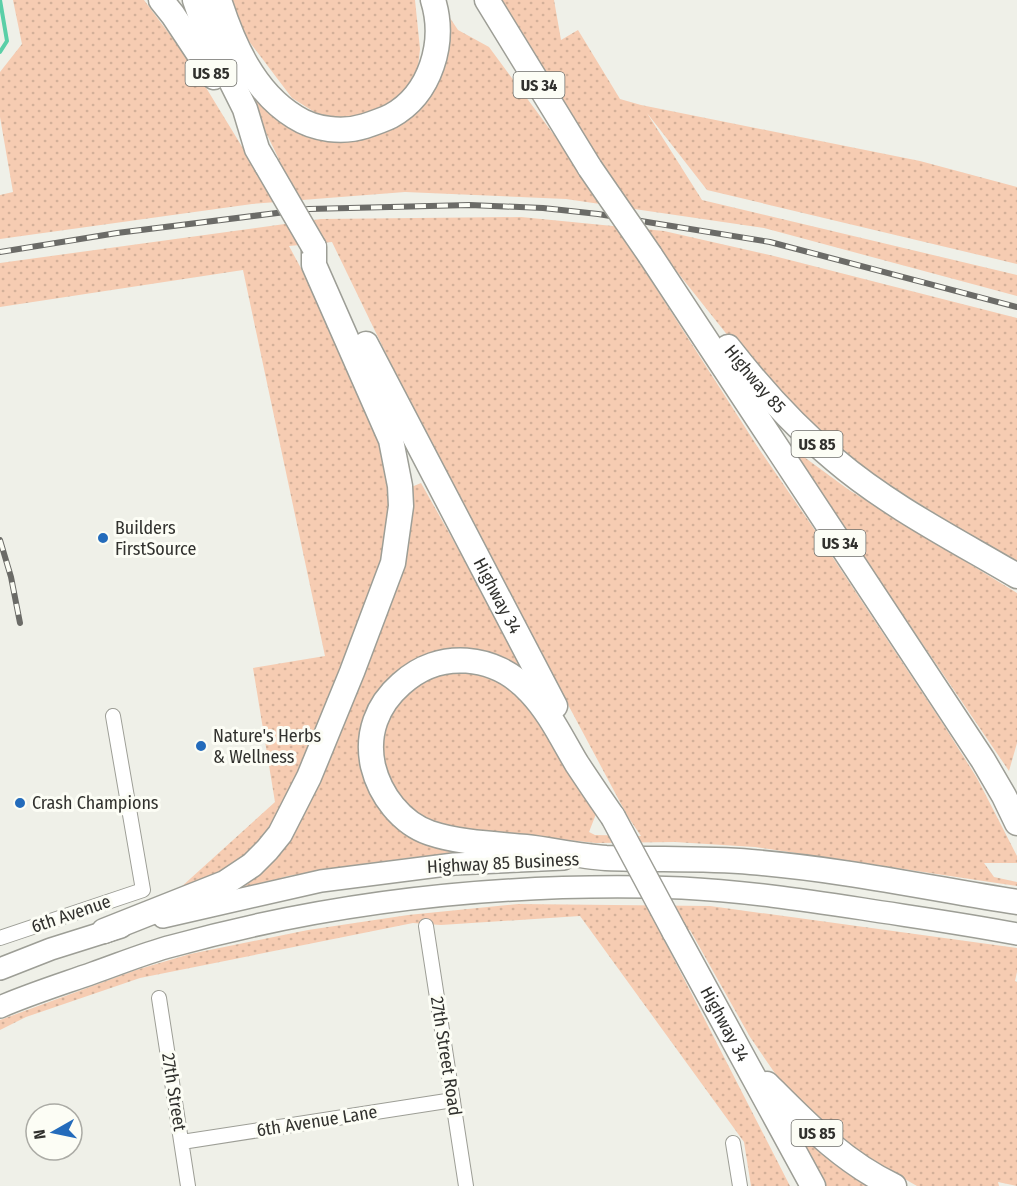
<svg xmlns="http://www.w3.org/2000/svg" width="1017" height="1186" viewBox="0 0 1017 1186" font-family="'Fira Sans Condensed',sans-serif">
<style>
.grass{fill:url(#grass-dots)}
.lines{fill:none;stroke-linecap:round;stroke-linejoin:round}
.stream{stroke:#5acfa7;stroke-width:4}
.street-casing{stroke:#9d9e96;stroke-width:16}
.primary-casing{stroke:#9d9e96;stroke-width:24}
.highway-casing{stroke:#9d9e96;stroke-width:27}
.street{stroke:#fff;stroke-width:14}
.primary{stroke:#fff;stroke-width:21}
.highway{stroke:#fff;stroke-width:24}
.rail-casing{stroke:#6b6b67;stroke-width:6}
.rail{stroke:#fcfdf5;stroke-width:4;stroke-dasharray:11;stroke-linecap:butt}
.highway-bridge-casing{stroke:#9d9e96;stroke-width:27;stroke-linecap:butt}
.highway-bridge{stroke:#fff;stroke-width:24}
.poi-dot{fill:#236bbb;stroke:#fcfdf5;stroke-width:2}
.labels{text-anchor:middle;stroke-width:6;stroke-linejoin:round;paint-order:stroke}
.shield{fill:#fcfdf5;stroke:#6e6e6a;stroke-width:1.5}
.shield-label{font-size:16px;font-weight:bold;fill:#31312e}
.street-label{font-size:18px;fill:#31312e;stroke:#fcfdf5}
.poi-label{font-size:18px;fill:#31312e;stroke:#fcfdf5;text-anchor:start}
</style>
<defs>
<pattern id="grass-dots" width="8" height="8" patternUnits="userSpaceOnUse" patternTransform="scale(1.5)"><rect width="8" height="8" fill="#f6ccb2"/><path d="M2 2h.1M6 6h.1" fill="none" stroke="#d3b099" stroke-width="1.8" stroke-linecap="round"/></pattern>
</defs>
<rect width="100%" height="100%" fill="#eff0e8"/>
<path class="grass" d="M13,0H144L191,63L255,168L281,164C268,134 251,107 238,77L342,139L439,74L448,53L451,35L450,18L458,30L489,47L577,166L500,0H554L561,40L578,30L620,99L641,105L920,161L1017,187V264L707,190L647,113L702,200L1017,275V296L764,228L566,199L405,192L252,204L0,239V195L13,192L0,117V72L22,44Z
M228,0H415L420,49L418,67L408,89L384,107L345,119L316,113L292,98L245,36Z
M521,217L664,231L774,256L1017,318V565L877,477L828,443L760,376L666,258L634,254L759,449L810,523L943,724L977,778L1017,856V863H984L994,877L1017,882V886L755,847L675,842L596,843L433,826L409,811L392,790L379,747L394,703L422,679L479,667L536,707L596,814L589,832L595,835L641,836L628,817L438,461L332,242L289,246L331,324L384,450L389,492L388,536L371,590L284,807L259,849L236,869L142,906V902L180,888L275,802L253,668L325,656L243,270L0,307V263L321,219Z
M800,454L849,490L1017,593V743L1009,771L796,458Z
M421,483L524,666L517,672L501,659L395,677L368,781L465,850L466,854L416,861L414,857L288,876L230,892L269,864L409,488Z
M518,904L710,906L1017,948V972L1015,981L1017,982V1186L998,1182L999,1186H917L859,1153L825,1129L781,1082L750,1037L690,930L661,934L790,1186H751L744,1142L580,916L441,925L413,923L140,978L26,1017L0,1030V1020L136,970L190,954L308,930L408,915Z
M802,1141H805L867,1186H826Z"/>
<g class="lines">
<path class="stream" d="M0,52L7,41L0,0"/>
<g class="street-casing">
<path id="street" d="M426,926L466,1186
M0,938L143,890L113,716
M159,998L188,1186
M182,1142L453,1100
M733,1143L740,1186"/>
</g>
<g class="primary-casing">
<path id="primary" d="M163,917L321,881L454,864L564,859
M0,969L51,949L121,927
M0,1007C30,994 62,984 93,973C119,964 145,953 172,946C338,900 510,882 682,888C743,891 803,900 863,909C914,917 966,924 1017,934"/>
</g>
<g class="highway-casing">
<g id="highway">
<path d="M161,0L173,15L214,77"/>
<path d="M195,0L206,31L245,109L257,149L267,166"/>
<path d="M219,0C233,44 254,92 295,117C315,130 343,133 365,126C374,123 383,120 391,116C431,94 446,42 433,0"/>
<path d="M487,0L590,168"/>
<path d="M650,255L983,760L1004,796L1017,823"/>
<path id="s1" d="M366,344L555,706"/>
<path id="s2" d="M728,347C760,388 794,426 835,460C889,506 956,540 1017,576"/>
<path d="M613,817C601,800 589,782 577,764C562,739 550,713 530,692C495,654 439,649 401,684C377,705 366,734 373,766C380,795 401,823 430,833C460,843 494,844 526,847C552,850 579,856 606,858C654,860 703,858 751,862C840,869 929,888 1017,902"/>
<path d="M104,931L225,883L252,865L267,850L280,834L309,777L352,672L393,563L401,506L400,486L391,440L314,265V247"/>
<path id="s3" d="M674,931L813,1186"/>
<path d="M767,1084C806,1123 843,1162 894,1186"/>
</g>
</g>
<use href="#street" class="street"/>
<use href="#primary" class="primary"/>
<use href="#highway" class="highway"/>
<g class="rail-casing">
<path id="rail" d="M0,252L117,233L309,209L470,205L543,208L598,214L770,242L1017,307
M0,540L11,577L20,623"/>
</g>
<use href="#rail" class="rail"/>
<g class="highway-bridge-casing">
<path id="highway-bridge" d="M267,166L314,247
M590,168L650,255
M613,817L674,931"/>
</g>
<use href="#highway-bridge" class="highway-bridge"/>
</g>
<g class="poi-dot">
<circle cx="103" cy="538" r="6"/>
<circle cx="201" cy="746" r="6"/>
<circle cx="20" cy="803" r="6"/>
</g>
<g class="labels">
<g class="shield">
<rect x="185.5" y="60" width="51" height="26" rx="4.5"/>
<rect x="513.5" y="72" width="51" height="26" rx="4.5"/>
<rect x="791.5" y="431" width="51" height="26" rx="4.5"/>
<rect x="814.5" y="530" width="51" height="26" rx="4.5"/>
<rect x="791.5" y="1120" width="51" height="26" rx="4.5"/>
</g>
<g class="shield-label">
<text x="211" y="79">US 85</text>
<text x="539" y="91">US 34</text>
<text x="817" y="450">US 85</text>
<text x="840" y="549">US 34</text>
<text x="817" y="1139">US 85</text>
</g>
<g class="street-label">
<text dy="6" stroke="none"><textPath href="#s2" startOffset="42">Highway 85</textPath></text>
<text dy="6" stroke="none"><textPath href="#s1" startOffset="284">Highway 34</textPath></text>
<text transform="translate(503 863) rotate(-3)" y="6">Highway 85 Business</text>
<text transform="translate(71 914) rotate(-19)" y="6">6th Avenue</text>
<text dy="6" stroke="none"><textPath href="#s3" startOffset="106">Highway 34</textPath></text>
<text transform="translate(446 1056) rotate(81)" y="6">27th Street Road</text>
<text transform="translate(174 1092) rotate(81)" y="6">27th Street</text>
<text transform="translate(317 1121) rotate(-9)" y="6">6th Avenue Lane</text>
</g>
<g class="poi-label">
<text x="115" y="534">Builders<tspan x="115" dy="21">FirstSource</tspan></text>
<text x="213" y="742">Nature's Herbs<tspan x="213" dy="21">&amp; Wellness</tspan></text>
<text x="32" y="809">Crash Champions</text>
</g>
</g>
<g transform="translate(54 1132) rotate(261)"><circle r="28" fill="#fcfdf5" stroke="#ababa5" stroke-width="1.5"/>
<path d="M0-4.5L10 22L0 15L-10 22Z" fill="#236bbb"/>
<text y="-9" font-size="16" font-weight="bold" text-anchor="middle" fill="#31312e">N</text>
</g>
</svg>
